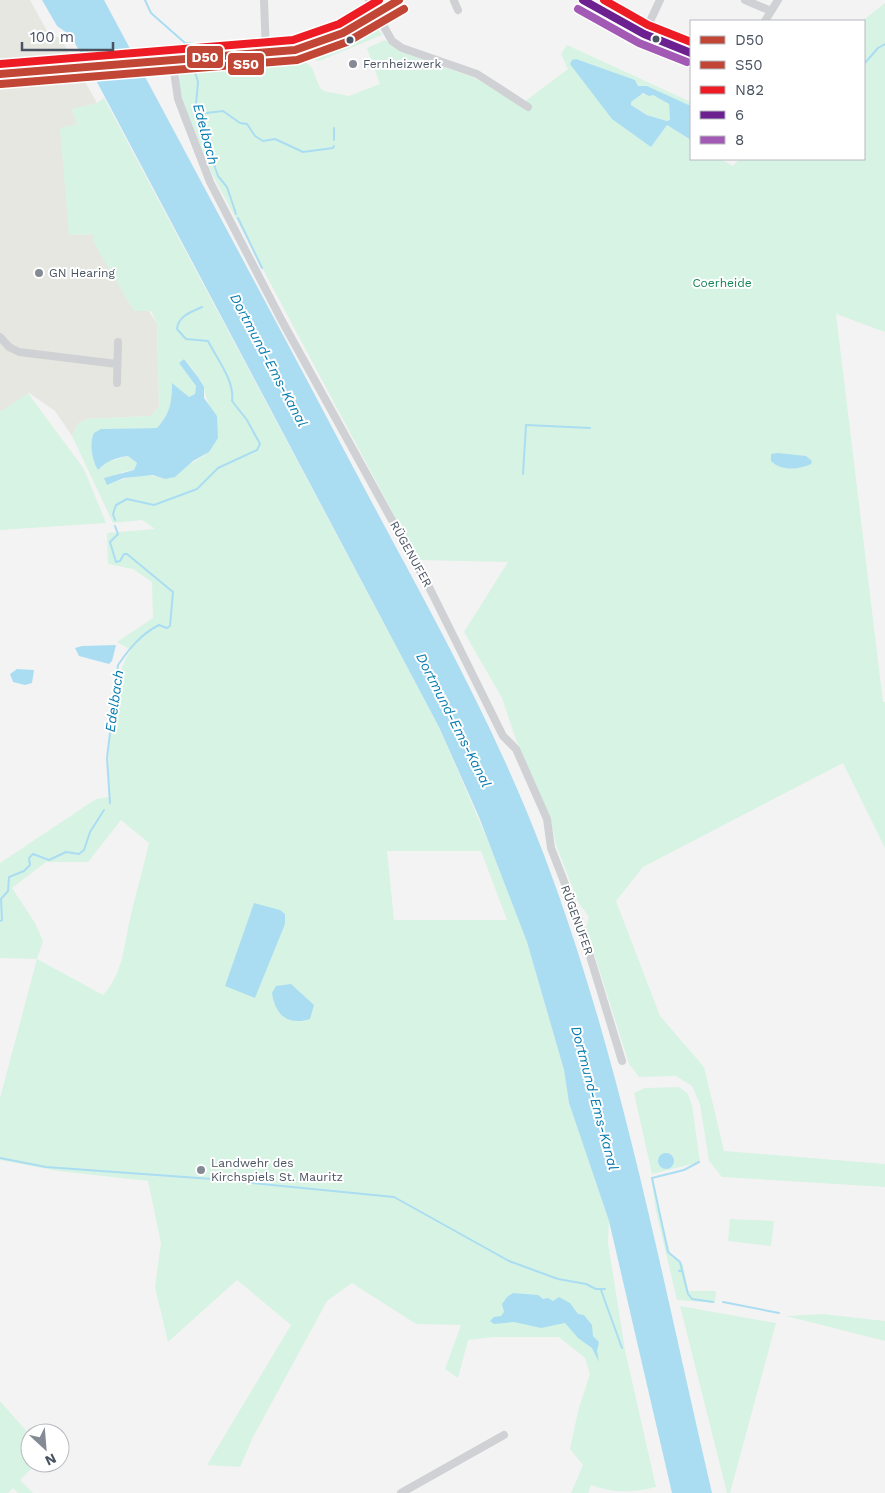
<svg xmlns="http://www.w3.org/2000/svg" width="885" height="1493" viewBox="0 0 885 1493" font-family="'Work Sans',sans-serif">
<style>
.commercial{fill:#e7e7e2}
.green{fill:#d7f3e4;fill-rule:evenodd}
.water{fill:#abddf2;fill-rule:evenodd}
.pier{fill:#f4f3f3}
.lines{fill:none;stroke-linecap:round;stroke-linejoin:round}
.stream{stroke:#abddf2;stroke-width:2}
.minor{stroke:#cfd1d4;stroke-width:8}
.bus-1-casing{stroke:#fff;stroke-width:11}
.bus-2-casing{stroke:#fff;stroke-width:11}
.bus-3-casing{stroke:#fff;stroke-width:11}
.bus-4-casing{stroke:#fff;stroke-width:11}
.bus-5-casing{stroke:#fff;stroke-width:11}
.bus-1{stroke:#c14635;stroke-width:8}
.bus-2{stroke:#c14635;stroke-width:8}
.bus-3{stroke:#ed1c24;stroke-width:8}
.bus-4{stroke:#6d2190;stroke-width:8}
.bus-5{stroke:#a25ab4;stroke-width:8}
.bus-dot{fill:#495361;stroke:#fff;stroke-width:2}
.poi-dot{fill:#858b94;stroke:#fff;stroke-width:2}
.labels{text-anchor:middle;stroke-width:4;stroke-linejoin:round;paint-order:stroke}
.poi-label{font-size:12px;fill:#495361;stroke:#fff;text-anchor:start}
.park-label{font-size:12px;fill:#138355;stroke:#fff}
.street-label{font-size:12px;fill:#495361;stroke:#fff}
.water-label{font-size:14px;font-style:italic;fill:#067cb0;stroke:#fff}
.line-badge{stroke:#fff;stroke-width:2}
.badge-label{font-size:14px;text-anchor:middle;font-weight:bold;fill:#fff}
</style>
<rect width="100%" height="100%" fill="#f4f3f3"/>
<path class="commercial" d="M0,0H30L47,31L61,39L97,103L72,110L78,124L69,235L94,234L157,323L159,407L151,416L86,419L78,424L72,436L55,411L29,393L0,412Z"/>
<path class="green" d="M885,3V332L836,314L883,702H885V848L843,763L643,867L616,901L660,1016L704,1067L724,1151L885,1164V1187L722,1177L709,1161L700,1104L692,1086L676,1076L639,1077L629,1064L586,928L589,917L578,902L556,845L550,817L515,737L502,698L464,632L508,562L418,560L211,172L182,99L177,78L180,77V66L188,63L301,57L312,68L320,88L324,91L349,96L380,84L367,48L385,40L401,52L475,78L520,105L568,69L561,54L567,45L691,102V106L647,86H638L635,80L616,75L651,147L667,125L691,140V159H720L733,166L739,159H864V21H862Z
M376,26L382,35L319,61L314,60L313,51L338,44Z
M640,94L653,95L669,104L670,120L667,121L648,115L631,105V102Z
M104,98L439,727L505,881L527,942L564,1070L569,1103L609,1221L608,1243L625,1350L656,1487C634,1493 612,1493 591,1485L588,1493H571L583,1465L570,1449L578,1411L590,1374L585,1358L559,1337H493L468,1340L458,1378L445,1369L461,1325L416,1324L352,1283L327,1301L253,1437L240,1467L207,1465L291,1325L237,1280L168,1342L155,1287L161,1243L148,1181L58,1171L0,1160V1098L37,959L0,958V863L96,799L109,797C106,764 111,676 131,650L117,642L153,618L152,582L133,569L108,564L107,533L155,529L142,520L113,523L72,436L78,424L86,419L151,416L159,407L157,323L151,311H134L94,243V234L69,235L60,128L77,124L72,109L97,103ZM184,359C191,367 200,376 203,387C208,401 206,403 217,416L205,455L165,479C147,471 125,478 107,485L122,472L134,470L137,463L128,456L104,463H94V455L101,429L157,428C170,414 172,402 172,384L189,397L195,395L196,386L179,363ZM121,820L149,843C143,869 135,896 129,923C124,948 122,975 103,995L37,959L43,941L35,923L12,888L46,862H88ZM387,851H481L507,920H394Z
M28,393L84,469L106,523L0,530V412Z
M679,1087L688,1094L692,1105L700,1162L652,1174L634,1093L645,1088Z
M651,1176L671,1256L683,1264L688,1291H716L715,1303L677,1300L656,1211Z
M730,1219L774,1221L771,1246L728,1241Z
M680,1306L776,1323L730,1493H727Z
M823,1314L885,1321V1341L786,1316Z
M0,1401L30,1435V1463H37L20,1480L33,1493H18L13,1488L8,1493H0Z"/>
<path class="water" d="M42,0H104C190,161 276,321 361,482C426,604 495,725 544,855C622,1061 662,1279 712,1493H672L609,1221L569,1103L564,1070L527,942L479,817L439,727L89,67L70,35L57,26Z
M576,59L635,80L638,86H647L691,106V140L667,125L651,147L612,119L573,68L570,64L572,60ZM643,93L649,96L653,95L669,104L670,120L667,121L647,115L631,105V102Z
M184,359L198,377L204,387V398L217,416L218,438L209,452L193,461L175,477L165,479L153,475L124,478L107,485L104,478L134,470L137,463L128,456C115,458 106,461 98,470C92,460 89,443 94,433L101,429L157,428C170,414 172,402 172,383L189,397L195,394L196,386L179,363Z
M778,453L806,456L812,461L811,464C798,470 781,471 771,461V454Z
M116,645L112,661L109,664L79,656L75,648L82,646Z
M17,669L34,670L32,683L25,685L13,682L10,674Z
M254,903L280,910L285,914V924L255,998L225,986Z
M291,984L314,1005L310,1019C288,1026 275,1015 272,993L276,986Z
M658 1161a8 8 0 1 1 16 0a8 8 0 1 1-16 0Z
M513,1293L538,1295L543,1299L548,1298L553,1301L559,1297L570,1303L578,1314L584,1315L592,1325L593,1336L599,1342L597,1351L599,1362L592,1348L578,1338L565,1323L541,1328L514,1322L494,1324L490,1321L494,1317L501,1316L504,1312L502,1304L507,1297Z"/>
<path class="pier" d="M137,56L144,68L89,74L83,61Z"/>
<g class="lines">
<path class="stream" d="M145,0L151,13L185,43L210,45L211,50
M212,62L213,66L195,72L198,82L196,104L208,147L218,176L227,187L236,214
M864,64L878,48L885,44
M198,114L223,111L240,123L247,124L255,136L263,141L275,139L303,152L333,148L334,146
M334,140V128
M238,218L262,268
M523,474L526,425L590,428
M115,520L113,514L116,505L127,499L154,505L197,489L218,468L257,450L260,444L247,420L232,401C235,381 217,359 208,341L186,339L177,329C178,316 191,312 202,307
M110,803L107,758L118,665C129,649 141,634 159,625L167,628L170,626L173,592L127,554H124L120,561L116,562L110,542L118,534L115,526
M0,921L2,920L1,899L8,891L9,877L24,871L30,865L29,858L33,854L49,860L66,852L79,854L84,850L90,832L104,810
M0,1158L46,1167L212,1179L394,1197L509,1261L558,1279L586,1284L596,1289H605
M682,1270L688,1294L692,1299L713,1302
M679,1271L682,1270L680,1262L668,1252L652,1178L684,1170L699,1162
M601,1290L622,1348
M723,1302L779,1313"/>
<path class="minor" d="M264,0L266,52
M369,0L392,41L402,48L477,74L528,107
M583,0L644,34L691,53
M745,0L771,11
M454,1L458,10
M765,21L778,0
M644,34L660,0
M172,58L178,99L210,182L282,321L430,589L503,736L516,749L547,819L551,848L579,920L622,1061
M0,74L295,50L343,33L399,0
M0,337L9,347L19,352L117,364
M117,383L118,342
M401,1493L504,1435"/>
<g class="bus-1-casing">
<path id="bus-1" d="M0,74L295,50L343,33L399,0"/>
</g>
<g class="bus-2-casing">
<path id="bus-2" d="M1,84L297,60L347,42L404,9"/>
</g>
<g class="bus-3-casing">
<path id="bus-3" d="M604,0L648,25L691,42
M0,64L293,40L339,24L379,0"/>
</g>
<g class="bus-4-casing">
<path id="bus-4" d="M583,0L644,34L691,53"/>
</g>
<g class="bus-5-casing">
<path id="bus-5" d="M578,9L639,43L687,62"/>
</g>
<use href="#bus-1" class="bus-1"/>
<use href="#bus-2" class="bus-2"/>
<use href="#bus-3" class="bus-3"/>
<use href="#bus-4" class="bus-4"/>
<use href="#bus-5" class="bus-5"/>
</g>
<g class="bus-dot">
<circle cx="656" cy="39" r="4.5"/>
<circle cx="350" cy="40" r="4.5"/>
</g>
<g class="poi-dot">
<circle cx="353" cy="64" r="5"/>
<circle cx="39" cy="273" r="5"/>
<circle cx="201" cy="1170" r="5"/>
</g>
<g class="labels">
<g class="poi-label">
<text x="363" y="68">Fernheizwerk</text>
<text x="49" y="277">GN Hearing</text>
<text x="211" y="1167">Landwehr des<tspan x="211" dy="14">Kirchspiels St. Mauritz</tspan></text>
</g>
<g class="park-label">
<text x="722" y="287">Coerheide</text>
</g>
<g class="street-label">
<text transform="translate(411 554) rotate(61)" y="4">RÜGENUFER</text>
<text transform="translate(577 920) rotate(70)" y="4">RÜGENUFER</text>
</g>
<g class="water-label">
<text transform="translate(206 134) rotate(75)" y="5">Edelbach</text>
<text transform="translate(269 360) rotate(62)" y="5">Dortmund-Ems-Kanal</text>
<text transform="translate(114 701) rotate(-82)" y="5">Edelbach</text>
<text transform="translate(454 720) rotate(63)" y="5">Dortmund-Ems-Kanal</text>
<text transform="translate(595 1098) rotate(75)" y="5">Dortmund-Ems-Kanal</text>
</g>
</g>
<g class="line-badge">
<rect x="186" y="45" width="38" height="24" rx="5" fill="#c14635"/>
<rect x="227" y="52" width="38" height="24" rx="5" fill="#c14635"/>
</g>
<g class="badge-label">
<text x="205" y="62">D50</text>
<text x="246" y="69">S50</text>
</g>
<rect x="690" y="20" width="175" height="140" fill="#ffffff" stroke="#b6bac0"/>
<rect x="700" y="36" width="25" height="8" fill="#c14635" stroke="#b6bac0"/>
<text x="735" y="45" font-size="15" fill="#495361">D50</text>
<rect x="700" y="61" width="25" height="8" fill="#c14635" stroke="#b6bac0"/>
<text x="735" y="70" font-size="15" fill="#495361">S50</text>
<rect x="700" y="86" width="25" height="8" fill="#ed1c24" stroke="#b6bac0"/>
<text x="735" y="95" font-size="15" fill="#495361">N82</text>
<rect x="700" y="111" width="25" height="8" fill="#6d2190" stroke="#b6bac0"/>
<text x="735" y="120" font-size="15" fill="#495361">6</text>
<rect x="700" y="136" width="25" height="8" fill="#a25ab4" stroke="#b6bac0"/>
<text x="735" y="145" font-size="15" fill="#495361">8</text>
<g transform="translate(45 1448) rotate(154)"><circle r="24" fill="#ffffff" stroke="#b6bac0"/>
<path d="M0-4L9 19L0 12L-9 19Z" fill="#858b94"/>
<text y="-8" font-size="14" font-weight="bold" text-anchor="middle" fill="#495361">N</text>
</g>
<path d="M22 42v8h91v-8" fill="none" stroke="#495361" stroke-width="2.5"/>
<text x="30" y="42" font-size="15" fill="#495361" stroke="#ffffff" stroke-width="4" paint-order="stroke">100 m</text>
</svg>
